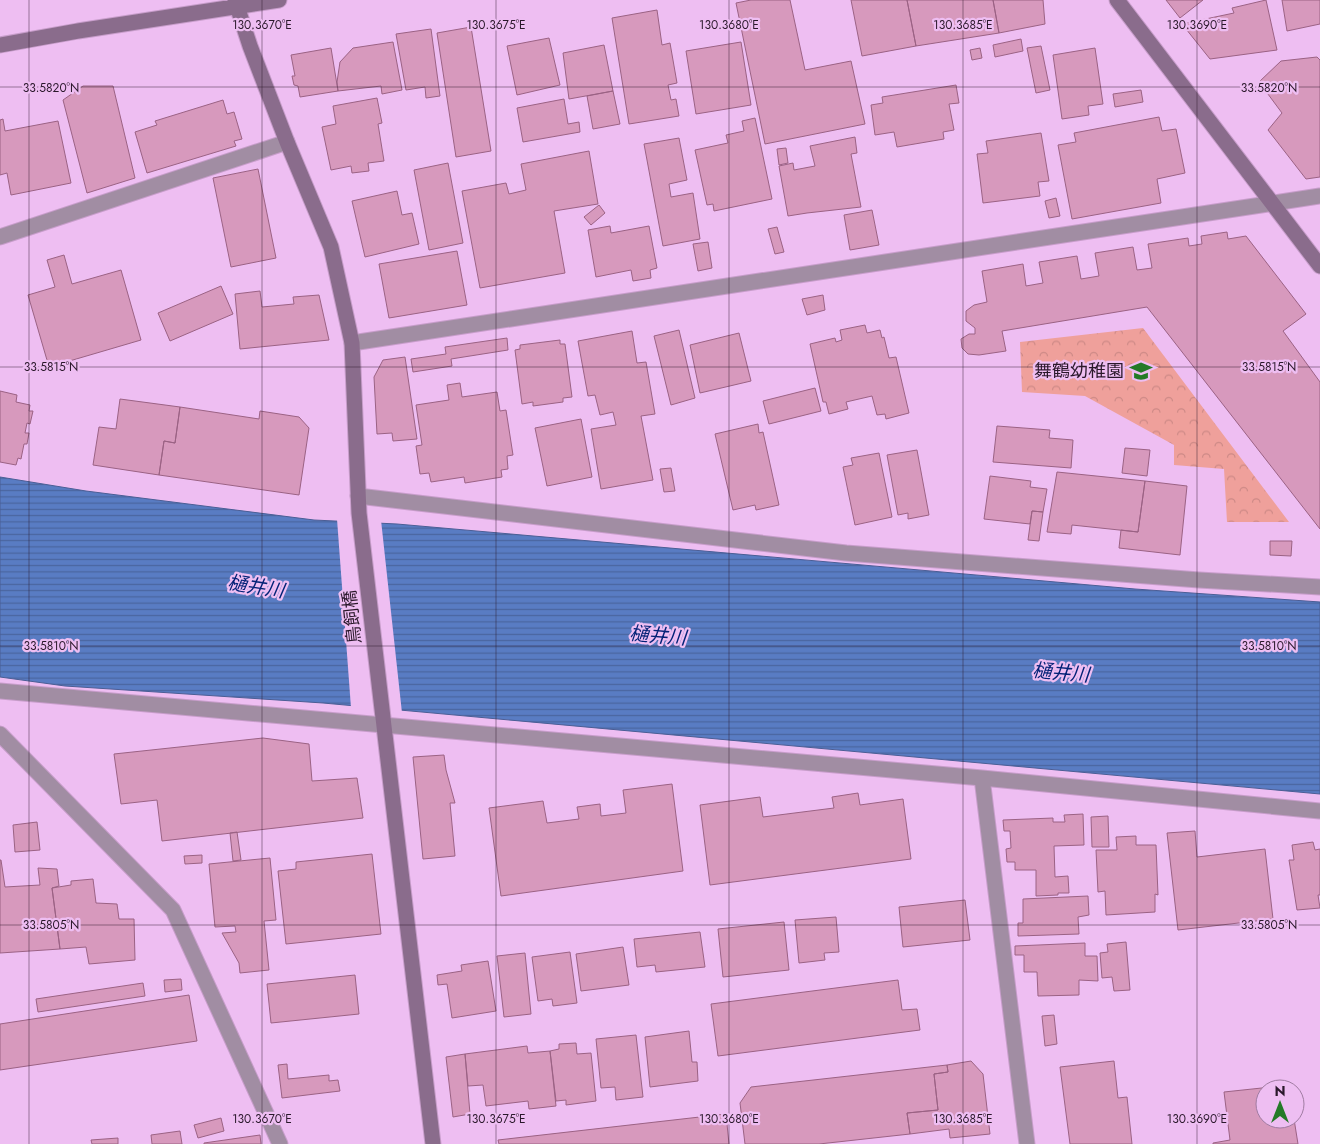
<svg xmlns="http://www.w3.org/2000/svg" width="1320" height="1144" viewBox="0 0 1320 1144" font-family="Jost,'Noto Sans JP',sans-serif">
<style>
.forest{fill:url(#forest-crowns)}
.water{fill:url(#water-rules);stroke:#4b5e95}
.pier{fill:#eebef2}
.building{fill:#d799bd;stroke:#9b6284}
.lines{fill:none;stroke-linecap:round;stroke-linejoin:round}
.street-casing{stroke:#c79dca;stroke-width:17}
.secondary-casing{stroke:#c79dca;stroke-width:17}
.street{stroke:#a18da3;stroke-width:15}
.secondary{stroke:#8a6c8c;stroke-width:15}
.ticks{fill:none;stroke:#2a182b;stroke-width:1;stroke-opacity:0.45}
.labels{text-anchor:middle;stroke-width:4.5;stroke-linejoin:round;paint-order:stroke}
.poi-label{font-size:18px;fill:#2a182b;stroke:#eebef2;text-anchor:end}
.street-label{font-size:18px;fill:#2a182b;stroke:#eebef2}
.water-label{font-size:19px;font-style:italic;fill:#032276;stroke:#eebef2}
.ticks-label{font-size:12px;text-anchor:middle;fill:#2a182b;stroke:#eebef2;stroke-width:4.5;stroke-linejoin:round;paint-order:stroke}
</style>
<defs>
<pattern id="forest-crowns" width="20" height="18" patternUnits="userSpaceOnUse" patternTransform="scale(1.25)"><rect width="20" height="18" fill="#efa09b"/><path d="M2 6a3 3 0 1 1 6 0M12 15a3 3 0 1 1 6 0" fill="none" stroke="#cd8986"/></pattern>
<pattern id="water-rules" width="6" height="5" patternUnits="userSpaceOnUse" patternTransform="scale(1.25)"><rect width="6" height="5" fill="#597cc3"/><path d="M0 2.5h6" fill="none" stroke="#4a659f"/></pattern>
</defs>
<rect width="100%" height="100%" fill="#eebef2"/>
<path class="forest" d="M1143,328L1289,522H1227L1224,469L1174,465V445L1085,396L1022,392L1020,342Z"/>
<path class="water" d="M0,477L86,491L314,520L397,524L1135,589L1320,602V794L323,703L65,686L0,677Z"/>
<path class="pier" d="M337,519L381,520L402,713L351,708Z"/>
<path class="building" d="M751,0H790L805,70L851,61L865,124L765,144L736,3Z
M851,0H907L916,46L862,56Z
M907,0H993L999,33L916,46Z
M993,0H1043L1045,24L999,33Z
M1166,0H1203L1180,18Z
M1266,0L1277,50L1210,59L1182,24L1234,13L1232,8Z
M1282,0H1320V24L1287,31Z
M657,10L662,45L670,43L677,83L668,85L671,100L676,99L679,116L629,124L612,18Z
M471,27L491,151L456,157L437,33Z
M431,29L440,96L426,98L425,87L406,90L396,34Z
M549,38L560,85L517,95L507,46Z
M1021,39L1023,51L995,57L993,45Z
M393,42L402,90L382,94L381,86L338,91L337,82L340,62L353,48Z
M741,42L751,105L696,114L686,51Z
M604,45L613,91L569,99L563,53Z
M1041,46L1050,90L1036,93L1027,48Z
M331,48L338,91L300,97L298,86L294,85L292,76H295L291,55Z
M980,48L982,58L972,60L970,50Z
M1095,48L1103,104L1088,106L1089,115L1062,119L1053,55Z
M1317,57L1320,60V177L1306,179L1268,130L1282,113L1259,82L1281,61Z
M956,85L959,103L949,104L954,130L943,132L944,139L897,147L894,132L875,135L871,105L883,103L882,97Z
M83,86H113L135,178L87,193L63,100Z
M1141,90L1143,102L1115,107L1113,94Z
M613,91L620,124L593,129L587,96Z
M377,98L382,123L378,124L384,161L368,163L369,171L352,173L351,166L331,170L322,127L336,124L333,106Z
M564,99L568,124L579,122L580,132L523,142L517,108Z
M223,100L227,114L234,112L242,139L234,141L236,146L147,173L135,132L157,125L155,121Z
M1159,117L1162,131L1176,129L1185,173L1157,179L1161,203L1072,219L1058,145L1076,142L1074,133Z
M755,118L772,199L714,211L713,204L707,205L695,150L728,143L726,135L744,131L742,121Z
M3,119L5,131L58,121L71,183L11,195L7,173L0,175V120Z
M1041,133L1049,181L1038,182L1040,196L983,203L977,154L988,153L986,141Z
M855,137L857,153L851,154L861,207L807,213L788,216L779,166L793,163L794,170L815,166L810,146Z
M679,138L687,180L669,184L671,197L693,193L700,239L663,246L644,144Z
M786,148L788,163L779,165L777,149Z
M589,151L598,204L554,211L565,273L480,288L462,191L506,183L509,194L526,190L521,164Z
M448,163L463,243L429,250L414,170Z
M258,169L276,258L231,267L213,178Z
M397,191L402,215L412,213L419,244L365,257L352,201Z
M1056,198L1060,216L1049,218L1045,201Z
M599,205L605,213L591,225L584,217Z
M872,210L879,245L850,250L844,215Z
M610,226L611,233L649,226L657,268L650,270L651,278L633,281L631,270L596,277L588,230Z
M777,227L784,252L775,254L768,229Z
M1227,232L1228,239L1246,236L1306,314L1283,331L1320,382V529L1147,307L1002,331L1006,351L979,355L968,354L962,348L961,339L969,334H975V328L966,321V311L974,305L987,302L982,271L1023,264L1026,286L1043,283L1039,262L1077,256L1081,279L1099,276L1095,253L1133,247L1137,270L1152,268L1148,244L1188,238L1189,246L1202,244L1201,236Z
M708,242L712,268L698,271L693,244Z
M457,251L467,305L389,318L379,264Z
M64,255L72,284L121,270L141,340L49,367L28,295L55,287L47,260Z
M221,286L233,314L170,341L158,313Z
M260,291L262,307L294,304L293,297L319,295L329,340L240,349L235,294Z
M823,295L825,310L807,315L802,299Z
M865,325L867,333L880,330L882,338L884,337L889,358L896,357L909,413L886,419L885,414L877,415L872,396L846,402L848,409L829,414L826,402H823L810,344L835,338L836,342L842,340L840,330Z
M679,330L695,398L671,405L654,336Z
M632,331L637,363L646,362L655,414L641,416L653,480L601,489L591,429L616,425L613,412L600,415L595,395L588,396L578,341Z
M739,333L751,381L700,393L690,345Z
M507,338L508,350L451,359L452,366L413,372L411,359L446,354L445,347Z
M560,340V344H565L572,397L563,398V402L533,406V402L522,404L515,350L520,349V345Z
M405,357L417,439L393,441L392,433L377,434L374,377L383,360Z
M460,383L462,397L497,392L500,411L506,410L513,455L507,456L508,469L501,470L502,477L465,483L464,477L431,482L429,473L420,474L416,446L422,445L416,405L449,400L447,385Z
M815,388L821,411L769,424L763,401Z
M0,391L17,395L16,402L30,405L29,411H33L30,424L27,423L25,433H29L27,444H24L21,459L18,458L16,465L0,462Z
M120,399L180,407L175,443L164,441L159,475L93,465L99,427L116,429Z
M180,407L259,419L260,411L299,417L309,428L299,495L159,475L164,441L175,443Z
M581,419L592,477L547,486L535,428Z
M758,424L759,433L763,432L779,505L756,510L755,505L733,510L715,434Z
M997,426L1050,430L1049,438L1073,440L1071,468L993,462Z
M1125,448L1150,450L1147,476L1122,473Z
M917,450L929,515L908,519V513L898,515L887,455Z
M879,453L892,517L855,525L843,467L853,465L851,458Z
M671,468L675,491L664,492L660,469Z
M1057,472L1145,481L1138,532L1072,525L1071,534L1047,532Z
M990,476L1031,481L1030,487L1047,489L1043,512L1032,511L1030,524L984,519Z
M1145,481L1187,486L1180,555L1119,548L1121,530L1138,532Z
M1032,511L1043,512L1039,541L1028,540Z
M1270,541H1292L1291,556L1270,555Z
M263,738L309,744L312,781L357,778L363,818L162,841L157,800L121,804L114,754Z
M444,755L446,770L455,803H450L455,856L423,859L413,757Z
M672,784L683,871L501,896L489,808L543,801L547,823L579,819L577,807L600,804L601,816L626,813L623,790Z
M858,793L860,805L903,799L911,859L710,885L700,805L760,797L763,817L834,808L832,797Z
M1083,814L1084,845L1054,846L1055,877L1068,876L1069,893H1058V895L1036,896V870H1015V862H1007L1006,849L1011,848L1010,831H1004L1003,820L1053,818V822H1065L1064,815Z
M1108,816L1109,847H1092L1091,817Z
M37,822L40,850L15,852L13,825Z
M1195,831L1197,857L1265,849L1273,919L1178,930L1167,833Z
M237,832L241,860L233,861L230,833Z
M1136,836V845H1156L1158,895L1155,894V912L1106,915L1105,891L1098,892L1096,850H1117L1116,837Z
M1313,842L1315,850L1320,849V895H1318L1320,908L1297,910L1289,860H1294L1292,845Z
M372,854L381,934L286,944L278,871L296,869V862Z
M202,855V863L185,864L184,856Z
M270,858L276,920L264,921L269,970L240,973L239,963L222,933L236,932L235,926L215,927L209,864Z
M0,860H1L5,887L40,885L38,868L57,869L59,886L52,888L60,949L0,953Z
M93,879L96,903L117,904L119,919H134L135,960L89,964L86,947L60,949L52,888L71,885V881Z
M1088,896L1089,915L1078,917L1079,934L1018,936V923H1023V899Z
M965,900L970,940L903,947L899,907Z
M836,917L839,952L824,953L825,960L799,963L795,920Z
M784,922L789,970L723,977L718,929Z
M700,932L705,967L656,972L655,965L637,967L634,939Z
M1126,942L1130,990L1114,991L1112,977L1102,978L1100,953L1108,952L1107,944Z
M1085,943V956H1097L1098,981L1079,980V995L1038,996L1037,972H1024V955H1015V946Z
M623,947L629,985L581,991L576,954Z
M570,952L577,1003L553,1006L552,999L538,1001L532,957Z
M525,953L531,1014L504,1017L497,956Z
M488,961L496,1011L452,1018L447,984L438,985L437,975L462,971L461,965Z
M355,975L359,1014L271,1023L267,984Z
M181,979L182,990L165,992L164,980Z
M898,980L902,1010L917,1009L920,1030L718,1056L711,1004Z
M143,983L145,996L38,1012L36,999Z
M189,995L197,1041L0,1070V1024Z
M1054,1015L1057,1044L1045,1046L1042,1016Z
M689,1031L692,1062H697L698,1081L650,1087L645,1037Z
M636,1035L643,1097L616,1100L615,1087L601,1088L596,1039Z
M576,1043L577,1054L591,1053L596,1101L566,1105V1100L556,1101L550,1051L559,1049V1044Z
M527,1046L528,1053L550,1051L556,1106L529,1109L528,1101L486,1106L483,1085L468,1086L465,1054Z
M465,1054L470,1114L453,1117L446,1057Z
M971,1061L983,1074L990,1134L950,1138L949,1129L910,1134L907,1113L938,1110L934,1074L948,1072L947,1065Z
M1114,1061L1118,1098L1127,1097L1132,1144H1070L1060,1067Z
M287,1064L288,1079L329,1075V1081L338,1080L340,1091L282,1098L278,1065Z
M947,1065L948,1072L934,1074L938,1110L907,1113L910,1134L819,1144H745L740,1103L751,1087Z
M1290,1085L1291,1089H1265V1119H1294L1298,1144H1213V1143L1230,1140L1224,1092Z
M726,1114L729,1144H499L498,1140Z
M221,1118L224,1131L198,1138L194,1125Z
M180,1131L182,1144H152L151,1135Z
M260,1135L261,1144H204V1143Z
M118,1138V1144H92L91,1140Z"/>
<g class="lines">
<g class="street-casing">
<path id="street" d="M0,237L287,142
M352,343L1320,196
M358,496L846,553L1199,580L1320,587
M0,691L982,778L1320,811
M0,734L173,910L280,1144
M982,778L1027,1144"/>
</g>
<g class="secondary-casing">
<path id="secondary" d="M235,0L250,46L287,142L331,247L352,343L359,513L433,1144
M1117,0L1320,266
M0,45L78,31L279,0"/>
</g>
<use href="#street" class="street"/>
<use href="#secondary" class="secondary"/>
</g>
<path class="ticks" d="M29,0V1144M262,0V1144M496,0V1144M729,0V1144M963,0V1144M1197,0V1144M0,87H1320M0,367H1320M0,646H1320M0,925H1320"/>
<defs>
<g id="school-bare" transform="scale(1.725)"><path d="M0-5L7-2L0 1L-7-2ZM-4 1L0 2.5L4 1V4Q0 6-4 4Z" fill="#247a27" stroke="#eebef2" stroke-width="2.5" paint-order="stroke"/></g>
</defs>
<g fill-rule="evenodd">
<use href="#school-bare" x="1141" y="371"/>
</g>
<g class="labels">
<g class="poi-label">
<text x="1124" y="377">舞鶴幼稚園</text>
</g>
<g class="street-label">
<text transform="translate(352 617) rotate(-96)" y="6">鳥飼橋</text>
</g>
<g class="water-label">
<text transform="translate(256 586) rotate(9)" y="7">樋井川</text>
<text transform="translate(658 635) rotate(5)" y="7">樋井川</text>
<text transform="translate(1061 672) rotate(5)" y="7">樋井川</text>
</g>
</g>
<g class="ticks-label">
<text x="262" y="29">130.3670°E</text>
<text x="496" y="29">130.3675°E</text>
<text x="729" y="29">130.3680°E</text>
<text x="963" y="29">130.3685°E</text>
<text x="1197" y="29">130.3690°E</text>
<text x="51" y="92">33.5820°N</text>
<text x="1269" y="92">33.5820°N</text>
<text x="51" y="371">33.5815°N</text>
<text x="1269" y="371">33.5815°N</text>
<text x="51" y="650">33.5810°N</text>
<text x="1269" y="650">33.5810°N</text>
<text x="51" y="929">33.5805°N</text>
<text x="1269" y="929">33.5805°N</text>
<text x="262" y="1123">130.3670°E</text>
<text x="496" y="1123">130.3675°E</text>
<text x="729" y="1123">130.3680°E</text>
<text x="963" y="1123">130.3685°E</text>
<text x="1197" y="1123">130.3690°E</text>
</g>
<g transform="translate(1280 1104)"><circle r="24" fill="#eebef2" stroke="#a07ca2"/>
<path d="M0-4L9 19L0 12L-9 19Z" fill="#247a27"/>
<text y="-8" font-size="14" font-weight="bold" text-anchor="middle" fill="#2a182b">N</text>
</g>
</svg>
